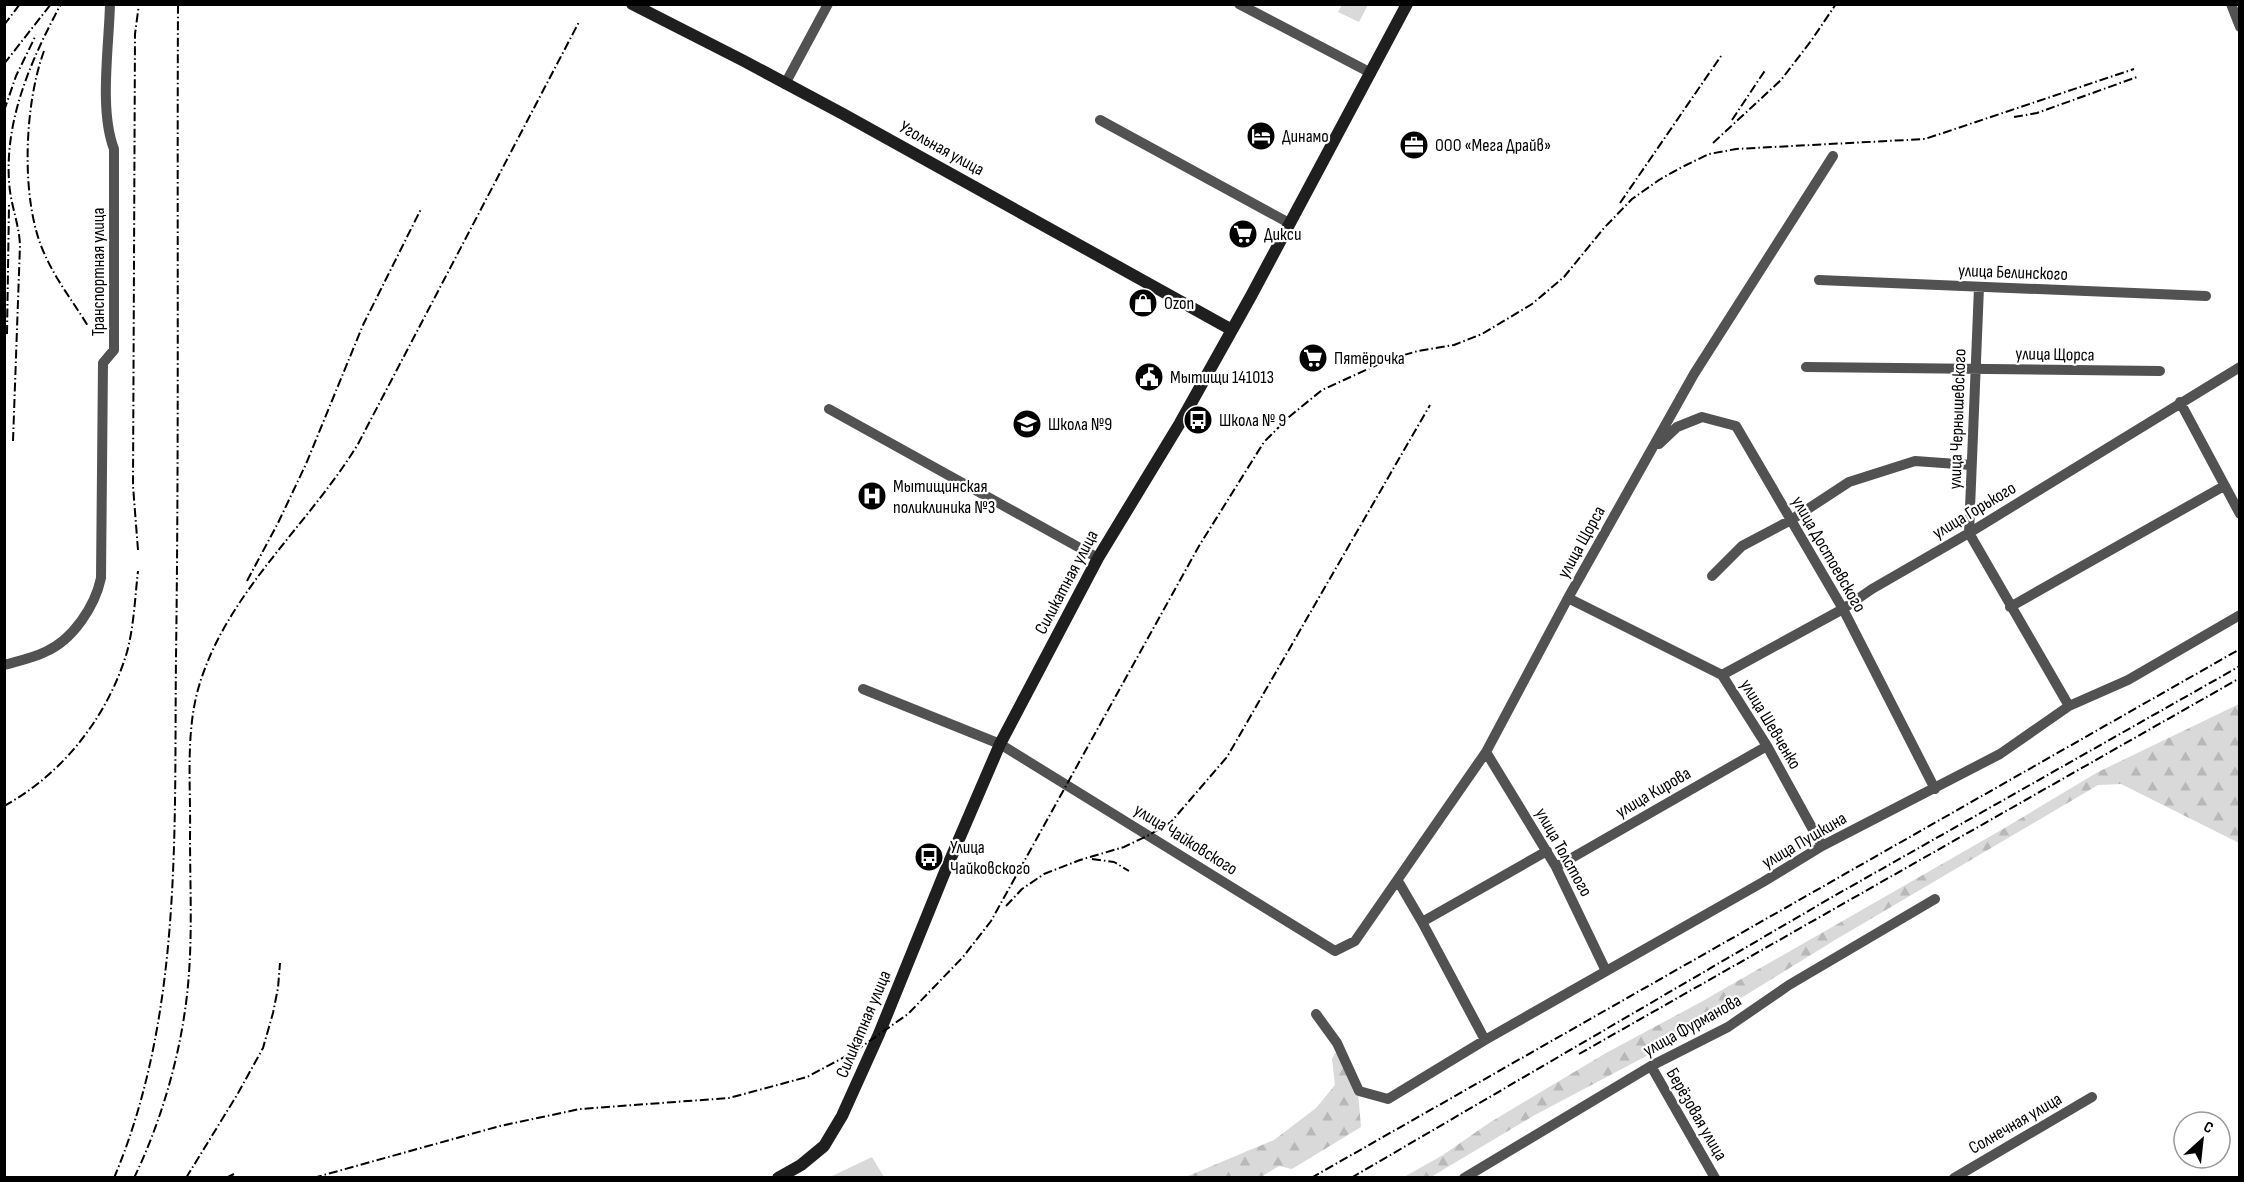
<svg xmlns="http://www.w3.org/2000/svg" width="2244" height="1182" viewBox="0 0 2244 1182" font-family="'Sofia Sans Condensed',sans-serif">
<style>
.forest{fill:url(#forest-firs)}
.pitch{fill:#d9d9d9}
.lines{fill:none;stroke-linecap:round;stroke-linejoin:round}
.street{stroke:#525252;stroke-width:10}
.secondary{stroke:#1f1f1f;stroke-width:12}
.rail{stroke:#000;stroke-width:2;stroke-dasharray:9 3 1.5 3;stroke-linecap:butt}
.labels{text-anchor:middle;stroke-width:4.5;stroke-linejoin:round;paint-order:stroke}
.poi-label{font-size:18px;fill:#000;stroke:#fff;text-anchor:start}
.street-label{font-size:18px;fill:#000;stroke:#fff}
</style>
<defs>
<pattern id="forest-firs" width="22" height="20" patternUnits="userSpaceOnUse" patternTransform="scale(1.5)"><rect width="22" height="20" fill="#d9d9d9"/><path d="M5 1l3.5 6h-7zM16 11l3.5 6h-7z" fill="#b8b8b8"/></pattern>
</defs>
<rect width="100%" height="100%" fill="#fff"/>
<path class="forest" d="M2239,704V843L2121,784L2098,785L1835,940L1652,1053L1533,1116L1431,1177H1404L1443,1155L1489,1123L1606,1053L1701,1002L2003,829L2098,772Z
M1335,1053H1340L1358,1092L1361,1127L1292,1169L1279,1166L1261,1177L1183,1178L1274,1140L1316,1108L1335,1085L1332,1059Z"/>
<path class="pitch" d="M1342,5V4L1368,5L1359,22L1338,12Z
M872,1157L884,1177H830Z"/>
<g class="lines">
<path class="street" d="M1239,4L1371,73
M2231,4L2240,27
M785,84L828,4
M1100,120L1289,223
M1819,280L2206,296
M1979,287L1969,533L2069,706
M1806,367L2160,371
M2180,402L2240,514
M829,409L1098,558
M1659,444L1677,427L1702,417L1736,426L1843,609L1935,789
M1712,576L1742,546L1791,520L1849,482L1915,461L1971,465
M1568,598L1722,675L1767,746L1822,846
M2010,607L2224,486
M4,665C18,661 33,658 45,652C73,640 95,606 101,578L103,363L114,350V149C99,110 109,47 110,4
M1722,675L1843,609L1872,589L1969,533L2240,367
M863,689L1000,744L1335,951L1355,941L1486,752L1568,598L1694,374L1833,156
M1486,752L1556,867L1606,971
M1556,867L1767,746
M1398,881L1422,922L1485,1040
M1422,922L1547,851
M1316,1014L1337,1043L1359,1091L1388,1099L1485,1040L1763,882L1822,846L2000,754L2069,706L2128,680L2240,615
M1651,1066L1715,1178
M1464,1178L1651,1066L1728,1027L1789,985L1935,899
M1954,1178L2092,1097"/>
<path class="secondary" d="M632,4L744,61L843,114L1232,330
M778,1178L801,1165L824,1146L842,1116L879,1034L944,874L1000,744L1098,558L1180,423L1251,296L1407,4"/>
<path class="rail" d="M4,25L20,4
M44,51C24,105 20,203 45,255C56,280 74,303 88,326
M4,64L51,4
M4,111L16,76L36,35
M2014,117L2037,113L2137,77
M1732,120L1766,69
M1713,143L1781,80L1811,41L1836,4
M1620,203L1721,56
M7,334L9,205
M13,441L20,245C19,223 10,203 9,181C5,118 32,58 61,4
M138,550L133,486L135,34L139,4
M247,581L278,523L306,464L363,325L421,209
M4,806C63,774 108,716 127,652C134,626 135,597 138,571
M1092,859L1114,862L1129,871
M1006,906L1022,889L1044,874L1080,860L1124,847L1149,835L1171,822L1227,757L1430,405
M1579,1054L2240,678
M114,1178C183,1014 174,831 176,657C179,440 177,222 178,4
M134,1178C161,1122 180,1057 187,995C193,942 190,888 190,836C191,787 185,733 199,686C227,592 308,526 358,444L579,22
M186,1178L237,1095L263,1048L273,1013L278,988L280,963
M226,1178L234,1174
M313,1178L500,1126L580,1109L729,1098L807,1077L854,1052L908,1014L963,957L991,921L1199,546L1264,442L1289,417L1322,390L1390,359L1418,351L1454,345L1482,334L1532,304L1564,277L1604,228L1632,199L1659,180L1682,167L1709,154L1736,149L1925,139L2134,69
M1311,1178L2240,649
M1351,1178L1834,896L2240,666"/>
</g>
<defs>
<g id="hotel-disc" transform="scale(1.5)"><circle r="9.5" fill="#000" stroke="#fff"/><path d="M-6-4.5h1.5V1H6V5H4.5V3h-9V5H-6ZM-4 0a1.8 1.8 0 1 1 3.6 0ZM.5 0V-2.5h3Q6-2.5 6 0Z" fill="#fff"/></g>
<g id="office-disc" transform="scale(1.5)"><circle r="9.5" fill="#000" stroke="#fff"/><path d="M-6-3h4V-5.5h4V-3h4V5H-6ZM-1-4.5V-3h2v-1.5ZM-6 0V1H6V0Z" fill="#fff"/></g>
<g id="supermarket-disc" transform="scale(1.5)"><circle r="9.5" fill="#000" stroke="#fff"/><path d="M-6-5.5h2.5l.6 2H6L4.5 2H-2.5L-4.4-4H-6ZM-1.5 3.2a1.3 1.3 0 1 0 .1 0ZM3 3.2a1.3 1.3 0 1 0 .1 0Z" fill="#fff"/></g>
<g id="shop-disc" transform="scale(1.5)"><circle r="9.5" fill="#000" stroke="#fff"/><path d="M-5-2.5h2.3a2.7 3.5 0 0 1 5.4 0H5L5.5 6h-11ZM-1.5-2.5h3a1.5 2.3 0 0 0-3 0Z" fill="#fff"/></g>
<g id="civic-disc" transform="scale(1.5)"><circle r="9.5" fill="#000" stroke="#fff"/><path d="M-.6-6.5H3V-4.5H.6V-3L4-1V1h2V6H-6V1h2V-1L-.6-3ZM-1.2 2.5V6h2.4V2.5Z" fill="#fff"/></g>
<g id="bus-disc" transform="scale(1.5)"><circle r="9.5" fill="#000" stroke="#fff"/><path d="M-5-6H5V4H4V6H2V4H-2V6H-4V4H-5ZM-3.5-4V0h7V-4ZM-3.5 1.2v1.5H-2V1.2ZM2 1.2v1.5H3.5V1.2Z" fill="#fff"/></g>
<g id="school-disc" transform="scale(1.5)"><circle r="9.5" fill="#000" stroke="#fff"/><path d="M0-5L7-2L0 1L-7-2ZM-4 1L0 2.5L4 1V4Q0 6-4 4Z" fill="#fff"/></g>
<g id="hospital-disc" transform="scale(1.5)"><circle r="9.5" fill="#000" stroke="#fff"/><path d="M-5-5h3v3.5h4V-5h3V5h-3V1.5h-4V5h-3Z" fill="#fff"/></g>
</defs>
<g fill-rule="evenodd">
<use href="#hotel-disc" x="1261" y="136"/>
<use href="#office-disc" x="1414" y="145"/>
<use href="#supermarket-disc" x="1243" y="234"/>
<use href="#shop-disc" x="1143" y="303"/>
<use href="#supermarket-disc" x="1313" y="358"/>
<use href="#civic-disc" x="1149" y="377"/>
<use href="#bus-disc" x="1198" y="420"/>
<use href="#school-disc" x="1027" y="424"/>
<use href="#hospital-disc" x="872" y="496"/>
<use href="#bus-disc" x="929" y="857"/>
</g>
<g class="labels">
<g class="poi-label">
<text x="1282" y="142">Динамо</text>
<text x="1435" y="151">ООО «Мега Драйв»</text>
<text x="1264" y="240">Дикси</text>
<text x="1164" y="309">Ozon</text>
<text x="1334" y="364">Пятёрочка</text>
<text x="1170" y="383">Мытищи 141013</text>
<text x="1219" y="426">Школа № 9</text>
<text x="1048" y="430">Школа №9</text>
<text x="893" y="492">Мытищинская<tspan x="893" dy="21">поликлиника №3</tspan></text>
<text x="950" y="853">Улица<tspan x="950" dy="21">Чайковского</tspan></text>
</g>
<g class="street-label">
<text transform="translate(942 148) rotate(29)" y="6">Угольная улица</text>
<text transform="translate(98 272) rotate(-90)" y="6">Транспортная улица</text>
<text transform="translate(2013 272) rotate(2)" y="6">улица Белинского</text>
<text transform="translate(2055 354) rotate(1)" y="6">улица Щорса</text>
<text transform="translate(1957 419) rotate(-88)" y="6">улица Чернышевского</text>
<text transform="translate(1974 510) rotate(-31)" y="6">улица Горького</text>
<text transform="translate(1581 542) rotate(-61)" y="6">улица Щорса</text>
<text transform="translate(1829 554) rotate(60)" y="6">улица Достоевского</text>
<text transform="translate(1066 582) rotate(-62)" y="6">Силикатная улица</text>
<text transform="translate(1771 724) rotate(59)" y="6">улица Шевченко</text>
<text transform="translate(1653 792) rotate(-30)" y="6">улица Кирова</text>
<text transform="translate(1186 839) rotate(32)" y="6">улица Чайковского</text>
<text transform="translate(1804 840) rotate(-30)" y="6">улица Пушкина</text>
<text transform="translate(1564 852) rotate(61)" y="6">улица Толстого</text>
<text transform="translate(863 1024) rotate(-67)" y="6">Силикатная улица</text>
<text transform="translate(1692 1025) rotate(-29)" y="6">улица Фурманова</text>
<text transform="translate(1697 1114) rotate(60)" y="6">Берёзовая улица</text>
<text transform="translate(2015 1123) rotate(-30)" y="6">Солнечная улица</text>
</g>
</g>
<rect width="2244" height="1182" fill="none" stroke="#000000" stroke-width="12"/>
<g transform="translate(2202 1140) rotate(27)"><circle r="28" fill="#ffffff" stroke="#999999" stroke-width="1.5"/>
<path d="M0-4.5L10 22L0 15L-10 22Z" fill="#000000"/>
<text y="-9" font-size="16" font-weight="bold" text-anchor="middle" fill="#000000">С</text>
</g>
</svg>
